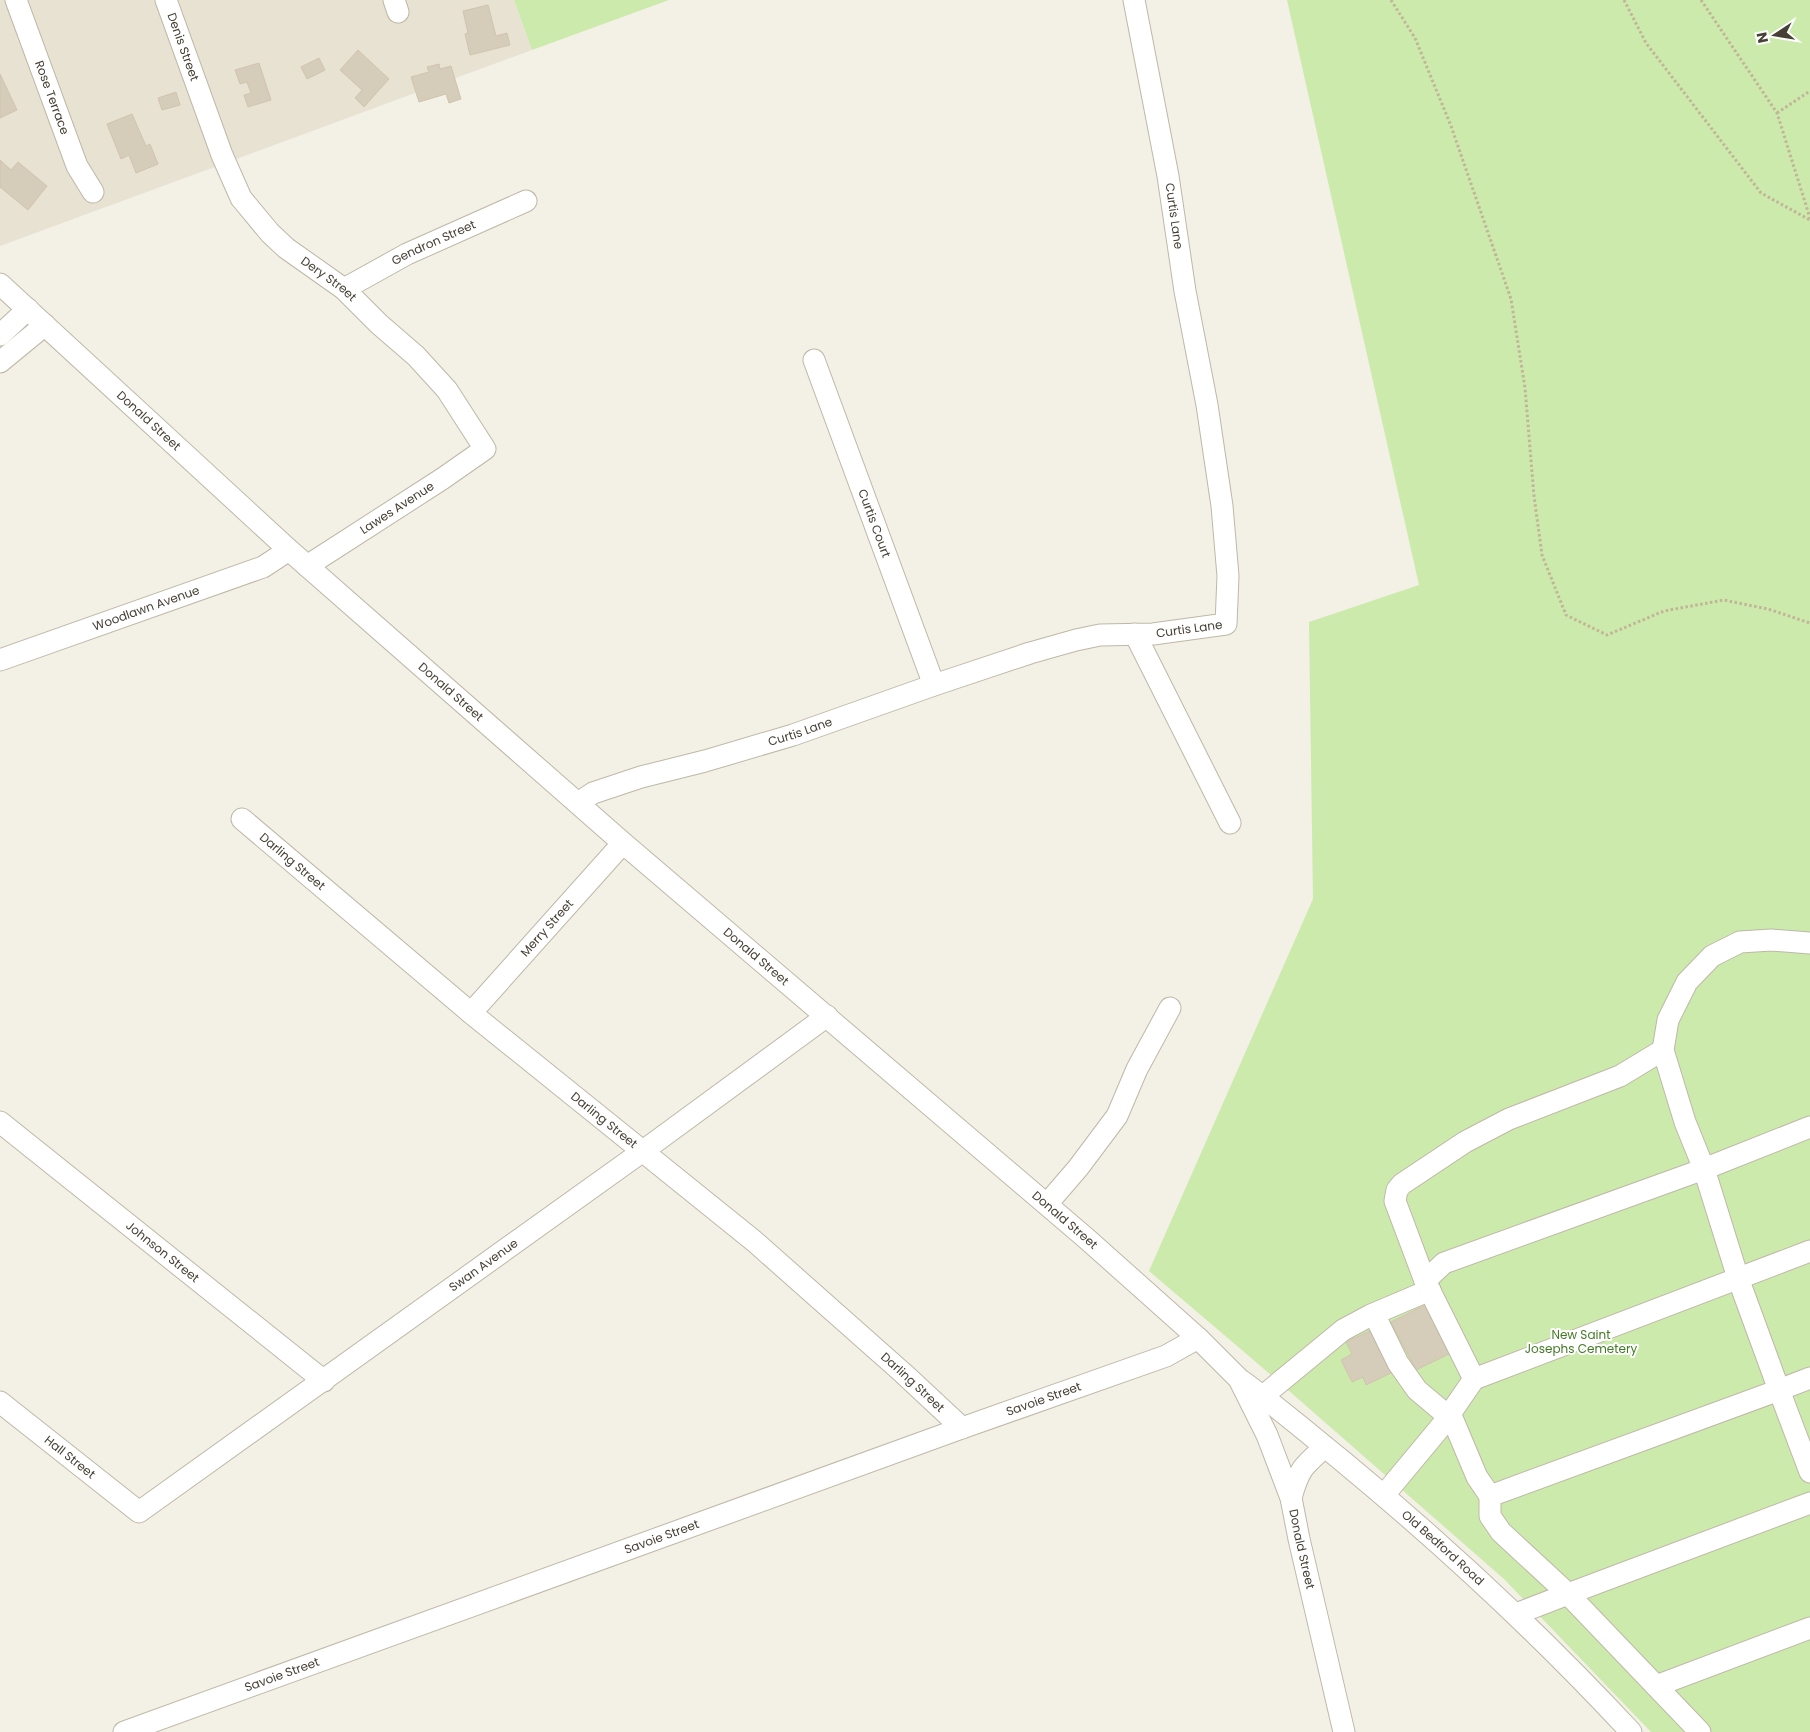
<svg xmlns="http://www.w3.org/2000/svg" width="1810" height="1732" viewBox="0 0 1810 1732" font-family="Poppins,sans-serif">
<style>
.residential{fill:#e8e2d3}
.green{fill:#cceaac}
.building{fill:#d6ccba;stroke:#d1c4ad}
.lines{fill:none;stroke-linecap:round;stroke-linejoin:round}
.minor-casing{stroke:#bfb8a8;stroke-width:23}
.path{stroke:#c2b498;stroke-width:3;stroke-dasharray:2.5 2.5;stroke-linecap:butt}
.minor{stroke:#fff;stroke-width:21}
.labels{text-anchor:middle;stroke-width:4;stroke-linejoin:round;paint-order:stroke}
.street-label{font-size:12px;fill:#464035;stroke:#fff}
.park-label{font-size:12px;fill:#447a26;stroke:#fff}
</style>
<rect width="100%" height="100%" fill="#f3f0e5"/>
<path class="residential" d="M0,0H514L532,50L0,246Z"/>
<path class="green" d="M514,0H669L532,50Z
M1287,0H1810V1732H1651L1504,1579L1257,1363L1149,1271L1313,899L1309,622L1419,585Z"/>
<path class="building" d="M488,5L496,36L507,33L510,45L470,55L465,34L468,33L463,11Z
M358,50L389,79L364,107L355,98L362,90L340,70Z
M319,58L325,70L307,79L301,67Z
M259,63L271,100L248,107L244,95L251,93L247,82L240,84L235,70Z
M439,64L440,69L451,66L461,99L449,103L446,94L419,102L411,77L429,72L427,67Z
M0,74L17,110L0,118Z
M176,92L180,105L162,110L158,98Z
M132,114L146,146L150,144L158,164L136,173L129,155L121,159L107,124Z
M0,160L11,170L18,162L47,186L28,210L0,187Z
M1427,1304L1451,1353L1416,1370L1391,1322Z
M1372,1330L1393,1372L1366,1385L1363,1377L1352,1382L1341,1360L1352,1354L1346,1342Z"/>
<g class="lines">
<g class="minor-casing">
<g id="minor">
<path id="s1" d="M16,0L77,166L93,192"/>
<path id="s2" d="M166,0L222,155L241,198L270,233L286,248L344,289L379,324L416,356L447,390L485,449L442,479L307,566"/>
<path d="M394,0L398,12"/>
<path id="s3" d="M0,284L289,550L623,843L1087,1239L1198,1338L1239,1379L1267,1435L1291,1498L1299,1539L1344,1732"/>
<path id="s4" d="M344,289L407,254L526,201"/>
<path d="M0,335L28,309"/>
<path id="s5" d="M814,360L934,685"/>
<path d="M0,362L45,325"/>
<path d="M1135,634L1230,823"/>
<path id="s6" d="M0,660L263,567L289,550"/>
<path id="s7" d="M578,803L593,793L641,777L705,761L793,735L934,685L1030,653L1076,640L1100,635L1153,634L1226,624L1228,576L1222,506L1207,405L1185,291L1168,176L1134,0"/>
<path id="s8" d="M242,819L471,1013L754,1241L903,1373L962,1428"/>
<path d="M1810,943L1771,940L1740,942L1712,956L1687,982L1668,1020L1663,1050L1685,1122L1704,1169L1738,1278L1779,1390L1490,1496V1516L1501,1532L1568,1594L1810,1503"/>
<path id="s9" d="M471,1013L623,843"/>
<path id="s10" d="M0,1122L324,1381"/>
<path d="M1047,1204L1078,1168L1117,1116L1137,1069L1170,1008"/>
<path d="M1425,1281L1395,1201L1397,1190L1402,1184L1465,1142L1509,1119L1620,1076L1663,1050"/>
<path d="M1374,1314L1398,1363L1417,1390L1448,1416"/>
<path d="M1810,1378L1779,1390L1810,1472"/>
<path d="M1474,1379L1425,1281L1444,1263L1704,1169L1810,1127"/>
<path id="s11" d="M1242,1381C1276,1406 1308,1433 1340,1459C1443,1544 1541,1635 1631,1732"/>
<path d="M1263,1396L1343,1330L1371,1315L1430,1290"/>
<path id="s12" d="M0,1402L139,1512L643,1151L827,1016"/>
<path d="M1450,1413L1477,1477L1490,1496"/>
<path d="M1384,1495L1443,1424L1474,1379L1810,1251"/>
<path d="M1291,1498C1299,1469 1303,1466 1325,1447"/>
<path d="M1516,1614L1568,1594L1700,1732"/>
<path d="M1656,1686L1810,1628"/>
<path id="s13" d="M124,1732L962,1428L1166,1356L1198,1338"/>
</g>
</g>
<path class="path" d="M1391,0L1415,38L1451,126L1511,299L1525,388L1534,496L1542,555L1566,615L1607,635L1664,611L1724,600L1768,609L1810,623
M1624,0L1646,43L1761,193L1810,220
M1701,0L1777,113L1810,218
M1777,113L1810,91"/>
<use href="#minor" class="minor"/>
</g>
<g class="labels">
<g class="street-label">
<text dy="4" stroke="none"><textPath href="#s2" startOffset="50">Denis Street</textPath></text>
<text dy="4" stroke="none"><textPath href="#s1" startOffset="104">Rose Terrace</textPath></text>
<text transform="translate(1174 216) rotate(82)" y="4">Curtis Lane</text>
<text dy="4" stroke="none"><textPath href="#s4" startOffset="101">Gendron Street</textPath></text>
<text dy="4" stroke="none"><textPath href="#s2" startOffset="332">Dery Street</textPath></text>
<text dy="4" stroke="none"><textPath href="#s3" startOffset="202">Donald Street</textPath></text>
<text transform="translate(397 508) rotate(-33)" y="4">Lawes Avenue</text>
<text dy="4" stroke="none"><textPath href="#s5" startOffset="174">Curtis Court</textPath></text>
<text dy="4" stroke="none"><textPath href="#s6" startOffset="155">Woodlawn Avenue</textPath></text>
<text dy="4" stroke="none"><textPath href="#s7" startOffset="639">Curtis Lane</textPath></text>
<text dy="4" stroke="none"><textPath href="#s3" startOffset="608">Donald Street</textPath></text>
<text dy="4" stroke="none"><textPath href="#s7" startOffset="234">Curtis Lane</textPath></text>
<text dy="4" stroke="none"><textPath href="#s8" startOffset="66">Darling Street</textPath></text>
<text dy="4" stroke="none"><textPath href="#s9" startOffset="114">Merry Street</textPath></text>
<text dy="4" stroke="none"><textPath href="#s3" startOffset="1012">Donald Street</textPath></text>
<text dy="4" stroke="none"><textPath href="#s8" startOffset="471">Darling Street</textPath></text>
<text dy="4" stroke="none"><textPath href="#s3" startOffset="1418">Donald Street</textPath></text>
<text dy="4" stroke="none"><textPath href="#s10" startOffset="208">Johnson Street</textPath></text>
<text dy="4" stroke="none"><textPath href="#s12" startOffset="601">Swan Avenue</textPath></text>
<text dy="4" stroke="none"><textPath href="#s8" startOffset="876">Darling Street</textPath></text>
<text dy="4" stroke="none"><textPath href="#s13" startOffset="978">Savoie Street</textPath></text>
<text dy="4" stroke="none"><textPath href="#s12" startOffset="89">Hall Street</textPath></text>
<text dy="4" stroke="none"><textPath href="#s13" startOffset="572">Savoie Street</textPath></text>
<text dy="4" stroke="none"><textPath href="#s11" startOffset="261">Old Bedford Road</textPath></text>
<text dy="4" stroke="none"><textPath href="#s3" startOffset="1836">Donald Street</textPath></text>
<text dy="4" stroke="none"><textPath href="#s13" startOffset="168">Savoie Street</textPath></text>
</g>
<g class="park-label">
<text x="1581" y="1339">New Saint<tspan x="1581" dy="14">Josephs Cemetery</tspan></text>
</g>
</g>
<g transform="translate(1775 35) rotate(258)" stroke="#ffffff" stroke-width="4" paint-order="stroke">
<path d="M0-4L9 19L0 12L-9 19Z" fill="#464035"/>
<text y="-8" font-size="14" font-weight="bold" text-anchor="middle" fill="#464035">N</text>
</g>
</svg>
